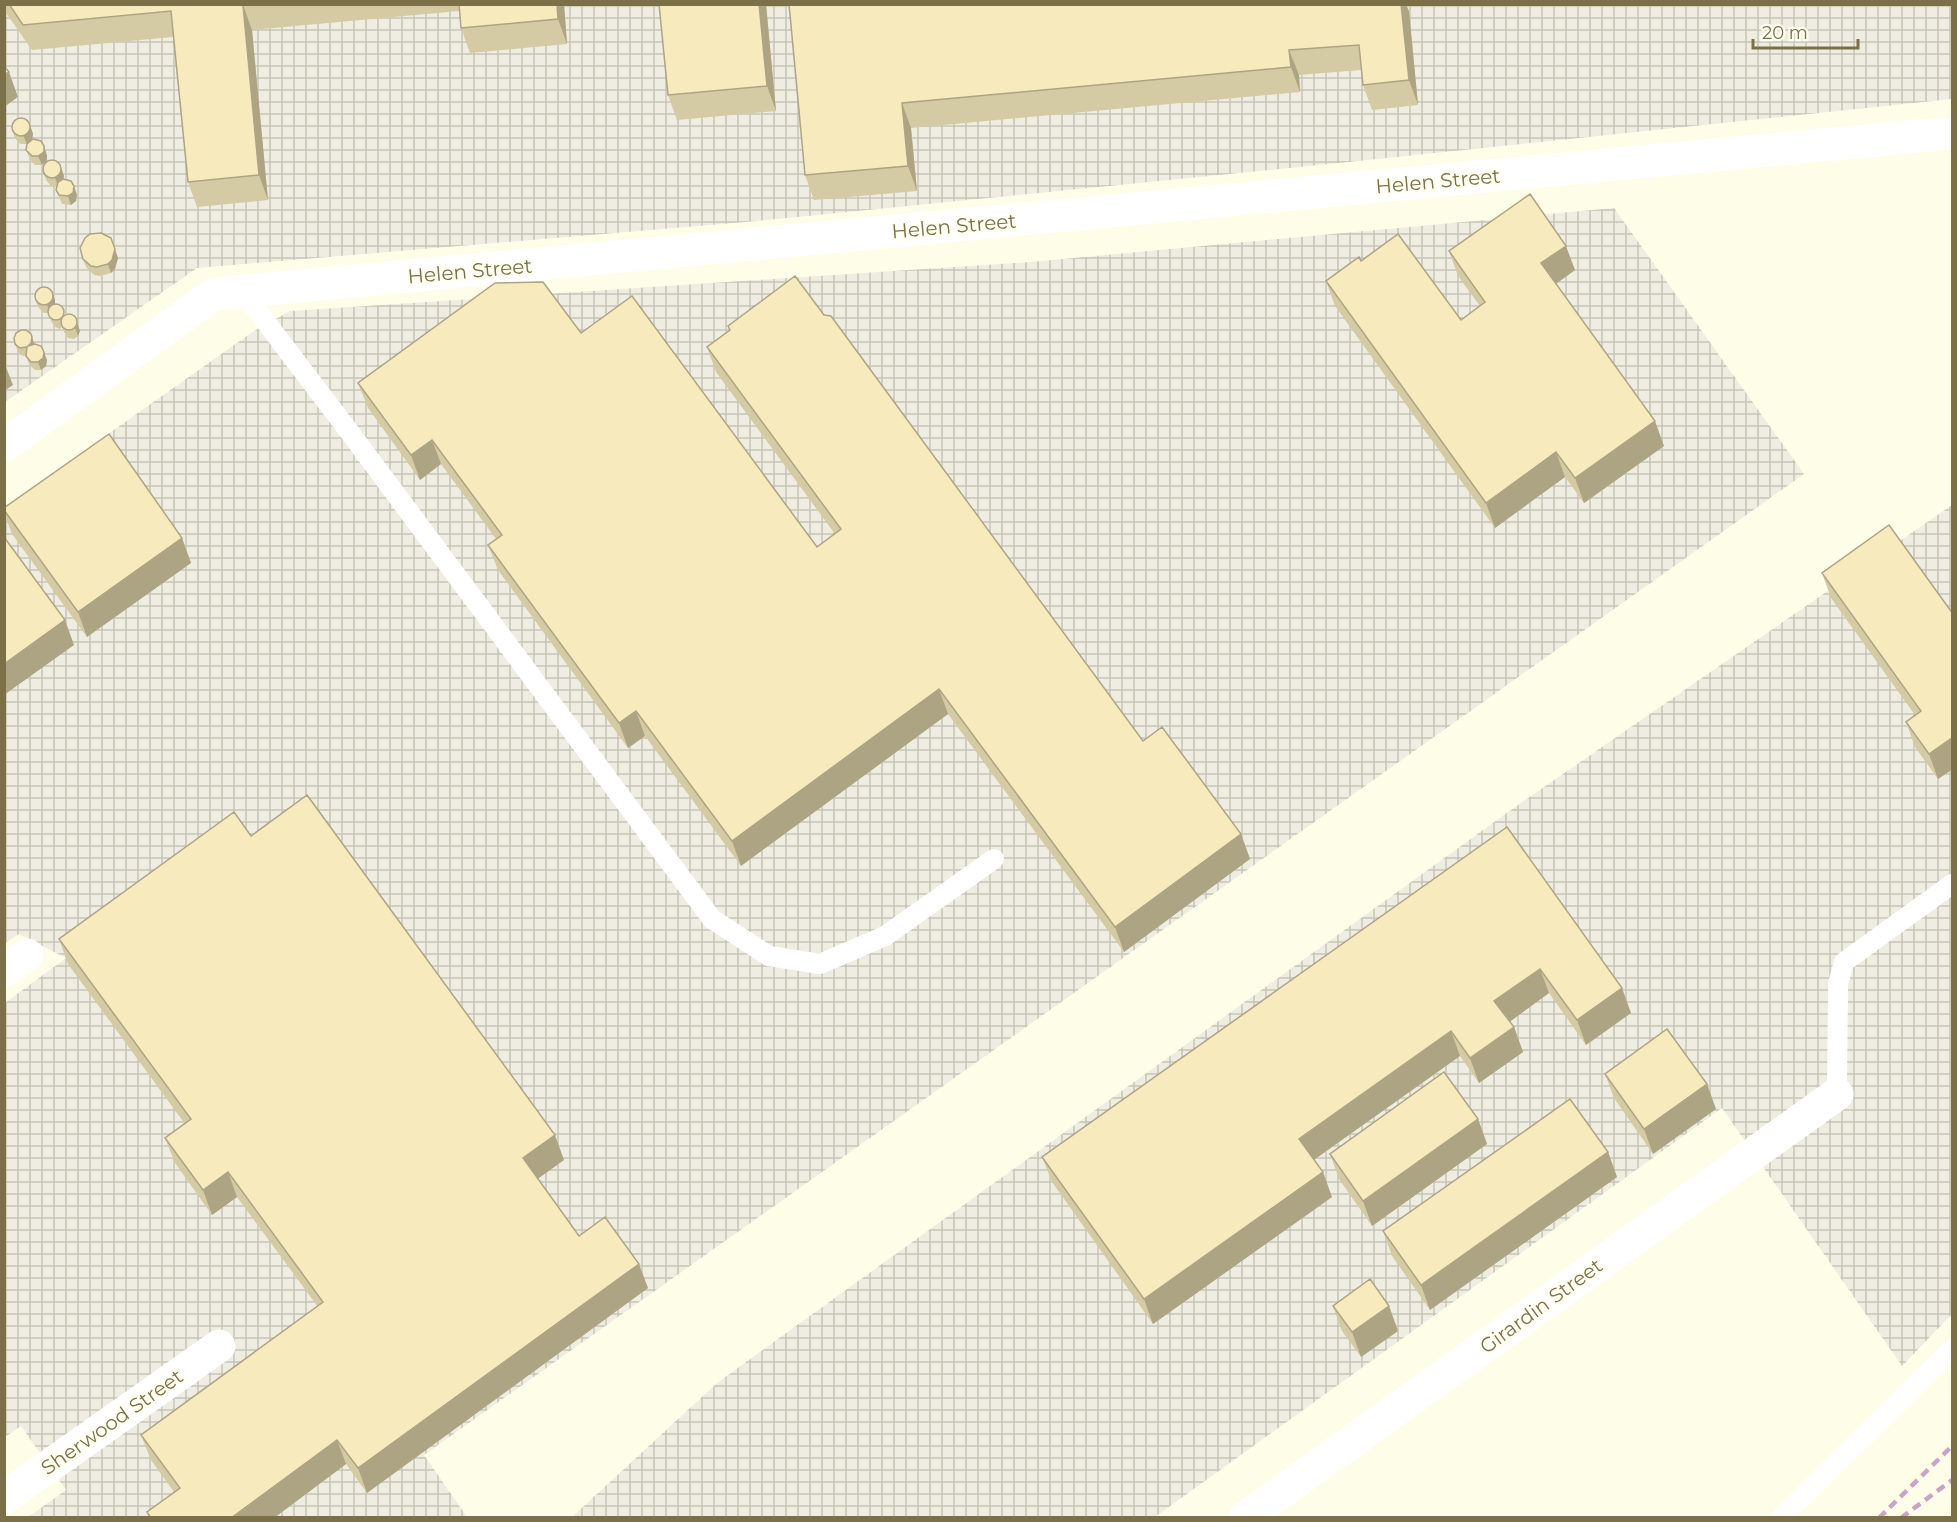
<svg xmlns="http://www.w3.org/2000/svg" width="1957" height="1522" viewBox="0 0 1957 1522" font-family="Montserrat,sans-serif">
<style>
.industrial{fill:url(#industrial-grid)}
.lines{fill:none;stroke-linecap:round;stroke-linejoin:round}
.service{stroke:#fff;stroke-width:20}
.minor{stroke:#fff;stroke-width:33}
.rail{stroke:#c8a4cb;stroke-width:4.5;stroke-dasharray:9 6;stroke-linecap:butt}
.wall{fill:#d4caa3}
.shaded-wall{fill:#ada484}
.building{fill:#f7ebbd;stroke:#ada484;stroke-width:1.5}
.labels{text-anchor:middle;stroke-width:5;stroke-linejoin:round;paint-order:stroke}
.street-label{font-size:20px;fill:#7c7048;stroke:#fffff1}
</style>
<defs>
<pattern id="industrial-grid" width="8" height="8" patternUnits="userSpaceOnUse" patternTransform="scale(1.5)"><rect width="8" height="8" fill="#efede1"/><path d="M0 4h8M4 0v8" fill="none" stroke="#c7c4b8"/></pattern>
</defs>
<rect width="100%" height="100%" fill="#fefee8"/>
<path class="industrial" d="M5,5H1952V99L1320,165L746,222L197,268L5,402Z
M1614,208L1804,474L424,1455L467,1517H28L66,1490L21,1426L5,1437V1003L66,958L19,934L5,943V507L251,333L290,311L1030,262Z
M1952,505V1314L1902,1366L1722,1108L1155,1517L571,1518L717,1383L1508,812Z"/>
<g class="lines">
<path class="service" d="M243,292L351,434L712,919L769,956L820,964L885,936L994,859
M1837,1094L1838,984L1844,962L1952,884
M1781,1518L1952,1349"/>
<path class="minor" d="M4,446L214,294L1952,133
M4,971L27,955
M4,1498L219,1346
M1245,1518L1837,1094"/>
<path class="rail" d="M1879,1518L1952,1446
M1901,1518L1952,1480"/>
</g>
<path class="wall" d="M4,4H564L567,44L470,53L461,28L459,11L252,30L268,200L197,207L188,182L173,37L32,50L4,10Z
M659,4H766L776,111L677,120L668,95Z
M789,4L1409,11L1418,105L1372,110L1363,85L1361,70L1299,75L1300,92L911,128L917,191L814,200L805,175Z
M30,125L33,134L32,140L27,144H20L15,138L12,129Z
M26,150L47,155V161L42,165H35L30,159Z
M43,171L64,176L63,179L74,186L77,195L76,201L71,205L62,204L56,190L57,186H51L46,180Z
M1449,251L1575,270L1556,284L1664,446L1584,503L1565,477L1495,528L1335,306L1326,281L1361,261L1461,320L1480,306L1458,276Z
M118,258L115,269L111,273L100,276L94,275L86,267L83,259Z
M35,298L55,300V304L62,307L65,316L80,331L78,336L74,339L68,338L65,334L62,327L60,329L55,327L51,321L48,313H44L38,307Z
M824,315L1143,741L1241,834L1250,859L1124,952L948,714L741,866L645,736L628,748L498,570L488,545L496,539L441,464L420,480L368,408L358,383L581,333L817,547L835,534L716,372L707,347L729,331L728,326Z
M15,344H35L47,360L46,366L41,370H35L29,364L26,356H23L18,352Z
M4,508L182,538L191,563L87,637L12,534L4,512Z
M1822,573L1953,614V769L1938,779L1915,747L1906,722L1915,715L1831,598Z
M1507,827L1631,1013L1586,1045L1549,993L1509,1022L1514,1027L1523,1052L1479,1083L1460,1056L1314,1160L1332,1197L1153,1324L1052,1182L1042,1157Z
M251,836L564,1160L538,1178L579,1236L648,1288L367,1493L346,1464L274,1518H149L147,1512L174,1492L151,1460L141,1435L318,1307L237,1197L212,1215L175,1163L165,1138L185,1124L68,964L59,939Z
M1605,1074L1716,1109L1653,1154L1614,1098Z
M1478,1119L1487,1144L1372,1226L1339,1179L1330,1154Z
M1608,1152L1617,1177L1430,1310L1392,1256L1383,1231Z
M1333,1306H1389L1398,1331L1361,1357L1342,1331Z"/>
<path class="shaded-wall" d="M557,4H564L567,44L558,19Z
M759,4H766L776,111L767,86Z
M1401,4H1406L1409,11L1418,105L1409,80Z
M243,5L252,30L268,200L259,175Z
M1289,50L1299,75L1300,92L1291,67Z
M9,72L18,97L4,107V75Z
M902,103L911,128L917,191L908,166Z
M30,125L33,134L32,140L27,144L23,135Z
M44,146L47,155V161L42,165L38,156Z
M61,167L64,176L63,182L58,186L55,178Z
M74,186L77,195L76,201L71,205L68,196Z
M1566,246L1575,270L1550,288L1541,263Z
M115,249L118,258L115,269L111,273L108,264Z
M52,291L55,300V309L50,313L47,305Z
M77,322L80,331L78,336L75,328Z
M31,334L35,346H28Z
M44,352L47,360L46,366L41,370L38,362Z
M4,362L13,385L4,391Z
M1655,421L1664,446L1584,503L1575,478Z
M432,440L441,464L420,480L411,455Z
M1556,452L1565,477L1495,528L1486,503Z
M182,538L191,563L87,637L78,612Z
M65,620L74,645L4,695V664Z
M939,689L948,714L741,866L732,841Z
M636,711L645,736L628,748L619,723Z
M1953,737V769L1938,779L1929,754Z
M1241,834L1250,859L1124,952L1115,927Z
M1540,969L1549,993L1504,1026L1494,1001Z
M1622,988L1631,1013L1586,1045L1577,1020Z
M1514,1027L1523,1052L1479,1083L1470,1058Z
M1451,1031L1460,1056L1308,1164L1299,1139Z
M1707,1084L1716,1109L1653,1154L1644,1129Z
M1478,1119L1487,1144L1372,1226L1363,1201Z
M555,1135L564,1160L532,1183L523,1158Z
M1608,1152L1617,1177L1430,1310L1421,1285Z
M228,1172L237,1197L212,1215L203,1190Z
M1323,1172L1332,1197L1153,1324L1144,1299Z
M639,1264L648,1288L367,1493L358,1468Z
M1389,1306L1398,1331L1361,1357L1352,1332Z
M337,1440L346,1464L274,1518H231Z"/>
<path class="building" d="M9,4H249L243,5L259,175L188,182L171,11L23,25Z
M459,4H557L558,19L461,28Z
M659,4H759L767,86L668,95Z
M789,4H1401L1409,80L1363,85L1359,45L1289,50L1291,67L902,103L908,166L805,175Z
M4,66L9,72L4,75Z
M12 127a9 9 0 1 1 18 0a9 9 0 1 1-18 0Z
M33,139L41,141L44,146V152L38,156H32L26,150L27,144Z
M43 169a9 9 0 1 1 18 0a9 9 0 1 1-18 0Z
M63,179L71,181L74,186L73,193L68,196L59,195L56,190L58,182Z
M1530,194L1566,246L1541,263L1655,421L1575,478L1556,452L1486,503L1326,281L1359,257L1361,261L1398,234L1461,320L1485,302L1449,251Z
M101,233L111,238L115,249L112,260L108,264L97,267L91,266L83,259L80,248L85,238L90,234Z
M795,276L824,315L831,316L1143,741L1162,727L1241,834L1115,927L939,689L732,841L636,711L619,723L488,545L502,535L432,440L411,455L358,383L495,283L543,282L581,333L632,296L817,547L841,529L707,347L730,330L728,326Z
M35 296a9 9 0 1 1 18 0a9 9 0 1 1-18 0Z
M48 312a8 8 0 1 1 16 0a8 8 0 1 1-16 0Z
M61 322a8 8 0 1 1 16 0a8 8 0 1 1-16 0Z
M21,330H26L31,334L32,337L31,343L28,346L35,344L41,346L44,352L43,358L38,362H31L26,356L27,347L20,348L15,344L14,338L16,333Z
M109,434L182,538L78,612L4,510V508Z
M1889,525L1953,614V737L1929,754L1906,722L1921,711L1822,573Z
M4,537L65,620L4,664Z
M307,795L555,1135L523,1158L579,1236L605,1217L639,1264L358,1468L337,1440L231,1518H151L147,1512L180,1488L141,1435L323,1302L228,1172L203,1190L165,1138L191,1119L59,939L234,812L251,836Z
M1507,827L1622,988L1577,1020L1540,969L1494,1001L1514,1027L1470,1058L1451,1031L1299,1139L1323,1172L1144,1299L1042,1157Z
M1667,1029L1707,1084L1644,1129L1605,1074Z
M1444,1072L1478,1119L1363,1201L1330,1154Z
M1570,1099L1608,1152L1421,1285L1383,1231Z
M1370,1279L1389,1306L1352,1332L1333,1306Z"/>
<g class="labels">
<g class="street-label">
<text transform="translate(1438 181) rotate(-5)" y="7">Helen Street</text>
<text transform="translate(954 226) rotate(-5)" y="7">Helen Street</text>
<text transform="translate(470 271) rotate(-5)" y="7">Helen Street</text>
<text transform="translate(1541 1306) rotate(-36)" y="7">Girardin Street</text>
<text transform="translate(112 1422) rotate(-35)" y="7">Sherwood Street</text>
</g>
</g>
<rect width="1957" height="1522" fill="none" stroke="#7c7048" stroke-width="12"/>
<path d="M1753 39v9h105v-9" fill="none" stroke="#7c7048" stroke-width="3"/>
<text x="1762" y="39" font-size="18" fill="#7c7048" stroke="#fffff1" stroke-width="4.5" paint-order="stroke">20 m</text>
</svg>
